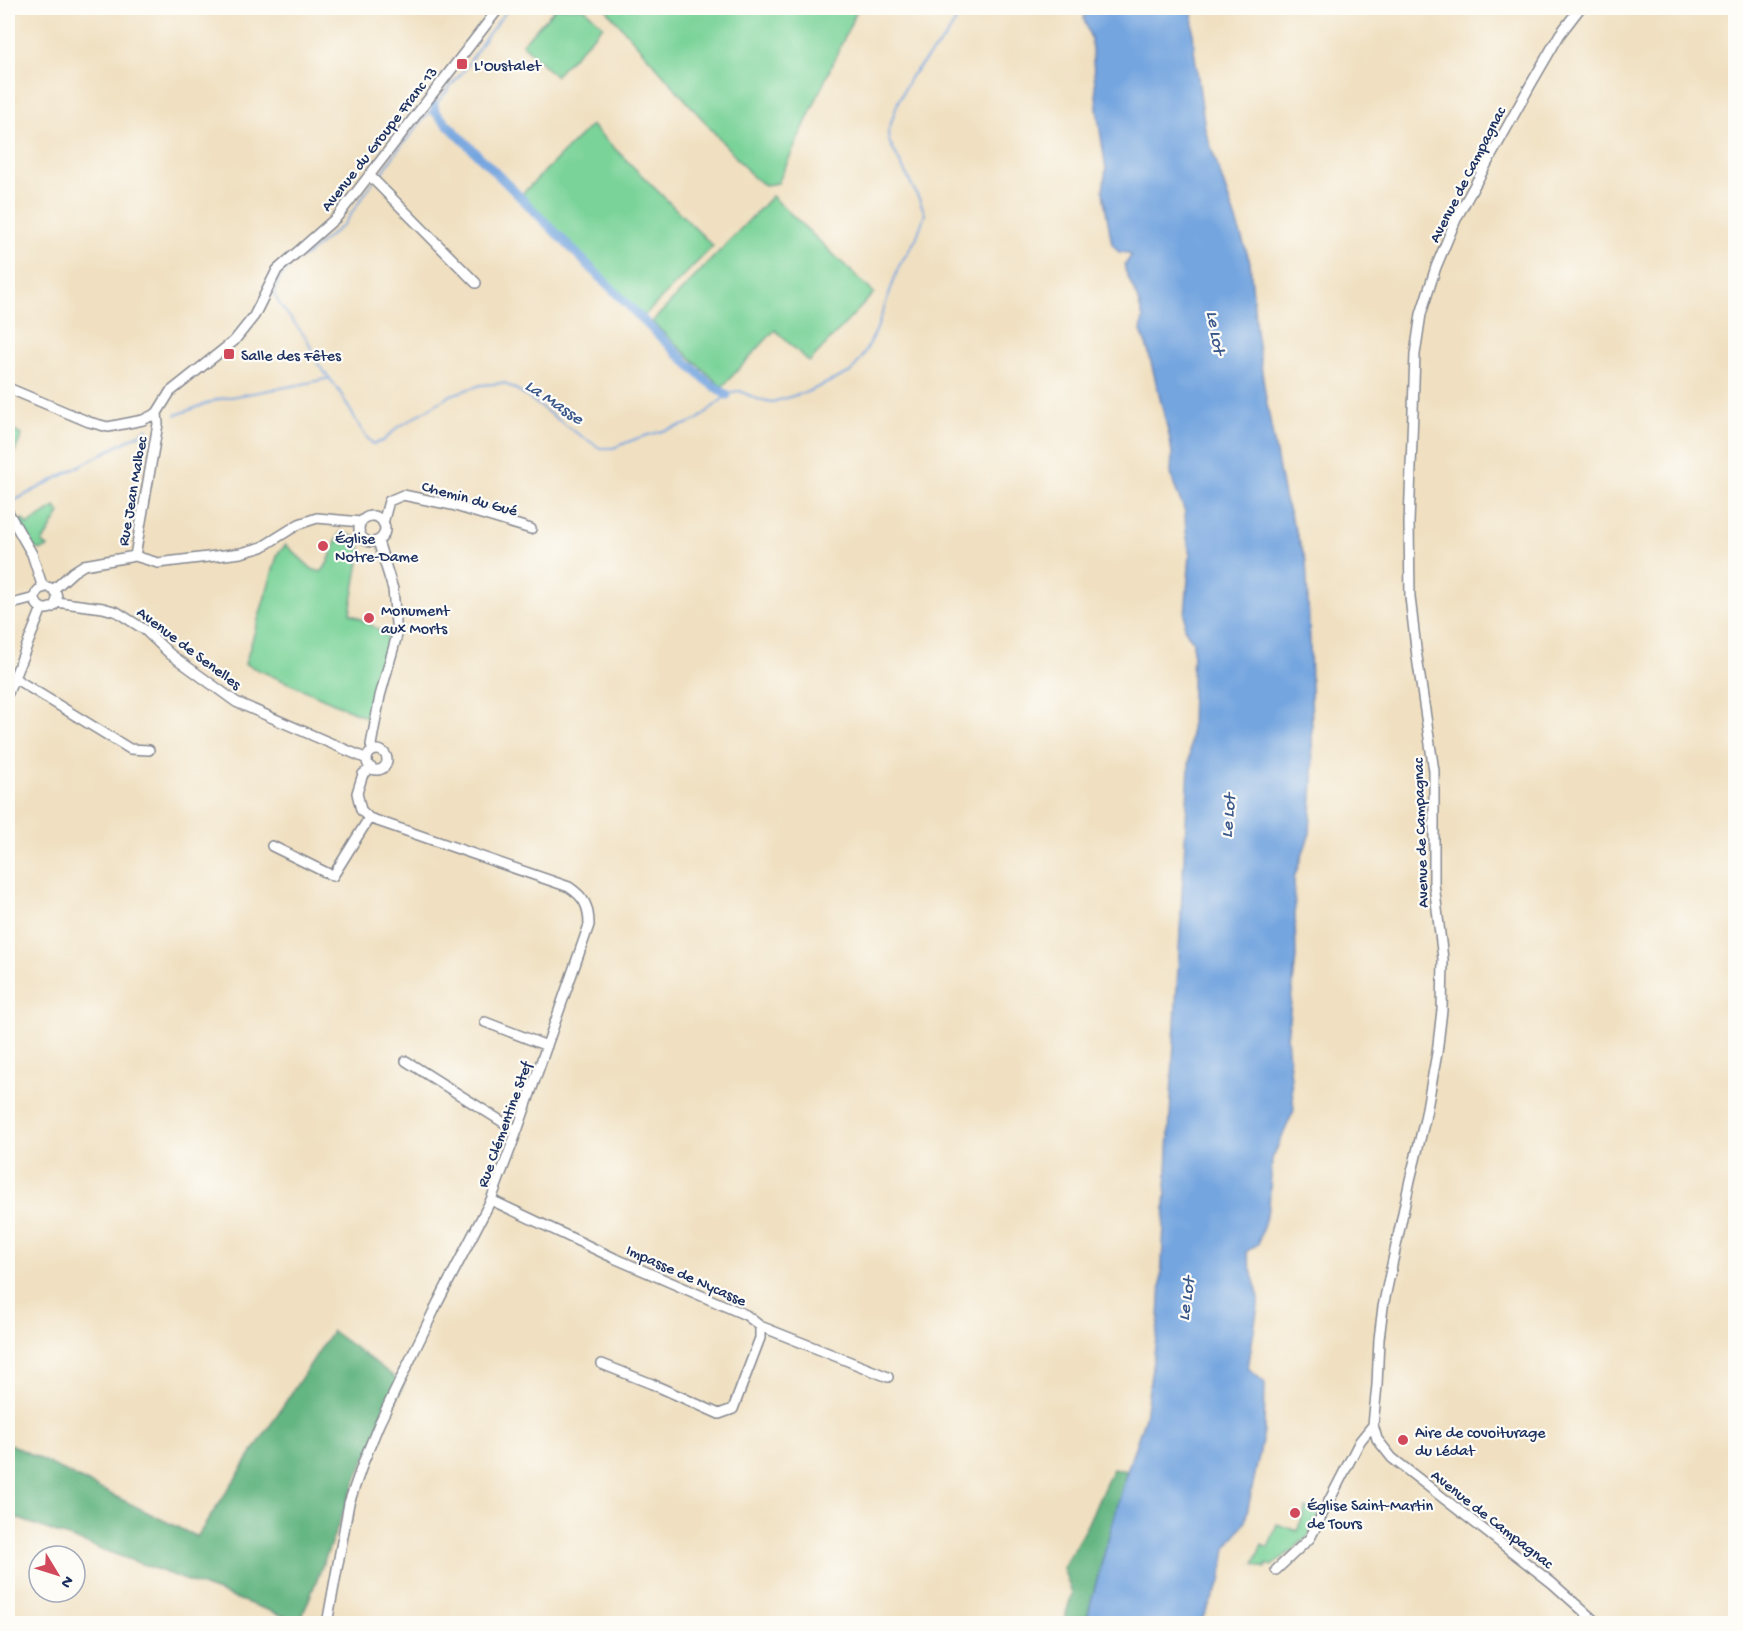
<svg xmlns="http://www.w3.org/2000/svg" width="1743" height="1631" viewBox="0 0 1743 1631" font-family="'Gochi Hand',sans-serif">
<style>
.green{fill:#7ad399;stroke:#4a817c;stroke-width:1.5}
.forest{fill:#63b581;stroke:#3f7270;stroke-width:1.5}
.water{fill:#75a5df;stroke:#486a9e;stroke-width:1.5}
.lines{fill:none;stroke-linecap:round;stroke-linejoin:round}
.stream{stroke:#75a5df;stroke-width:2}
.canal{stroke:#75a5df;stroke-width:9}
.minor-casing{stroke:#868890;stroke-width:12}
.minor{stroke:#fff;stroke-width:9}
.poi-dot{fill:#d1495b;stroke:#fdfcf7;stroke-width:2}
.labels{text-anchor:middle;stroke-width:4.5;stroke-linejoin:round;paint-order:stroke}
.poi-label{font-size:16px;fill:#1b2f5e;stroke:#fdfcf7;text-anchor:start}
.street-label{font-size:16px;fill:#1b2f5e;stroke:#fdfcf7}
.water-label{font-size:18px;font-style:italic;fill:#3a588b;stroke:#fdfcf7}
</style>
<rect width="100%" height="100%" fill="#fdfcf7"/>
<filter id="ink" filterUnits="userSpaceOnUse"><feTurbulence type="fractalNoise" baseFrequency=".0167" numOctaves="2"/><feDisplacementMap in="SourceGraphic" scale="12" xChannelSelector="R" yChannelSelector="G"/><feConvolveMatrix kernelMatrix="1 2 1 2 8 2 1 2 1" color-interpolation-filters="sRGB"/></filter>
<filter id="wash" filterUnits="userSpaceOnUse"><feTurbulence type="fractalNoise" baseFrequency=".008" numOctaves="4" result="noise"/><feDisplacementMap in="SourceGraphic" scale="24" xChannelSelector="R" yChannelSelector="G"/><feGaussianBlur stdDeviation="1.35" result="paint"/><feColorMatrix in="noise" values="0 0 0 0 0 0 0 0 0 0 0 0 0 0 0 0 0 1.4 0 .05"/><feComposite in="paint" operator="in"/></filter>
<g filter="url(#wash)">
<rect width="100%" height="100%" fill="#f0e0c1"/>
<path class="green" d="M556,8H584L603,26L555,76L522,44Z
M605,8H858L778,183L765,185L754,178Z
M591,125L713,246L642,318L520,196Z
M772,196L874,293L809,362L775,330L722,387L652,322Z
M8,428L22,435L8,467Z
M55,507L60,513L42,543L48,547L42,550L34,548L20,521L23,519L27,525Z
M341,532L358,538L361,550L350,613L378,629L387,637L389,647L368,718L245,664L278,553L286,545L312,569L321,572C332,562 332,544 341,532Z
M1306,1508L1320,1513L1308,1537L1272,1566L1267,1564L1265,1568L1254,1564L1262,1545L1268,1548L1277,1524L1297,1531Z"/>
<path class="forest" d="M332,1331L404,1384L360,1470L300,1622L11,1516L8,1514V1443L197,1537Z
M1113,1468L1127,1471L1092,1598L1086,1623L1063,1624L1072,1593L1063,1568L1087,1525Z"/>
<path class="water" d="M1085,8H1192L1194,49L1205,129L1250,262L1256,331L1266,399L1284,497L1306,561L1310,643L1313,779L1310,833L1294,878L1296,957L1287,1038L1294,1110L1272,1159L1269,1206L1258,1244L1246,1252L1259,1298L1248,1368L1265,1383L1264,1432L1245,1522L1226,1548L1221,1582L1200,1623H1086L1092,1598L1127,1471L1145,1417L1159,1318L1191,730L1193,642L1184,628L1190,555L1186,531L1185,512L1174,485L1171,473L1172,454L1170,439L1148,350L1141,331L1143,318L1137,297L1125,270V265L1131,256L1129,253L1119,252L1112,244L1104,199L1103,191L1106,169L1098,117L1091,39L1084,19Z"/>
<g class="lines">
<path class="stream" d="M378,179L397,151L465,69L486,37L509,8
M373,182L344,224L308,254L292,263L280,278L274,294L280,305L307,339L318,364L338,389L364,434L373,444L383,441L397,428L451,395L481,385L504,383L519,391L575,432L600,448H613L638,438L684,425L697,420L731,392L740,391L757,399L772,402L807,392L851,372L863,356L876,331L899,266L916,239L925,214L920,201L889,141L888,132L898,102L911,76L946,37L957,19L971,8
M176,415L219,399L298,385L330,378
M10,503L138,435L148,428"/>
<path class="canal" d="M434,105L435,112L650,327L705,380L727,395"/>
</g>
</g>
<g filter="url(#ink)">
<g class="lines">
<g class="minor-casing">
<path id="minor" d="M1580,8L1560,34L1531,84L1457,217L1436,267L1421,314L1415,354L1409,523L1410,597L1417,657L1434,771V884L1443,959L1442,1010L1437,1053L1425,1119L1410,1180L1383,1307L1379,1339L1377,1385L1373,1425L1377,1439L1392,1458L1552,1583L1598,1624
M369,175L476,283
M8,388L89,422L108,427L143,420L157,413
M157,413L170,392L234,341L254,316L277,270L337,217L499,8
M8,512L32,554L43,588
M359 529a13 13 0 1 1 26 0a13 13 0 1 1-26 0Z
M383,523L389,501L403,495L452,505L531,529
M135,556L158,424L157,413
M35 598a11 11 0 1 1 22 0a11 11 0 1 1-22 0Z
M53,590L73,572L84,565L135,556L158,563L241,553L262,547L299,524L317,518L361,522
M56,602L103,608L117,612L145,630L170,654L236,702L367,759
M8,605L35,598
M14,678L130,749L149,750
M8,693L42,608
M367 760a10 10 0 1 1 20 0a10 10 0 1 1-20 0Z
M373,751L371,745L380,696L397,635L393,589L378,541
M272,846L333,876L369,818
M485,1022L547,1046
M406,1061L517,1131
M491,1200L614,1258L746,1315L760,1326V1338L733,1409L719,1414L652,1384L602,1364
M760,1326L888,1377
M1276,1570L1310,1538L1360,1441L1373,1425
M327,1624L349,1503L363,1463L379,1424L438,1302L491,1200L517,1131L589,925C589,906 584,897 569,887L369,818L361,810L357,793L363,774L372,768"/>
</g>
<use href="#minor" class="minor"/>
</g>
</g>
<g class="poi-dot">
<rect x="456" y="58" width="12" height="12" rx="3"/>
<rect x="223" y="348" width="12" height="12" rx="3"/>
<circle cx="323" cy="546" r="6"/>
<circle cx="369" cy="618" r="6"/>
<circle cx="1403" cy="1440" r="6"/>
<circle cx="1295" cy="1513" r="6"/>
</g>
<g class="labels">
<g class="poi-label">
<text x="474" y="70">L'Oustalet</text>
<text x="241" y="360">Salle des Fêtes</text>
<text x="335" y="543">Église<tspan x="335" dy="18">Notre-Dame</tspan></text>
<text x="381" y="615">Monument<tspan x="381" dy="18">aux Morts</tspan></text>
<text x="1415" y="1437">Aire de covoiturage<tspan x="1415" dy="18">du Lédat</tspan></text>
<text x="1307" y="1510">Église Saint-Martin<tspan x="1307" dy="18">de Tours</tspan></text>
</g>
<g class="street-label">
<text transform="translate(378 138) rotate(-52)" y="6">Avenue du Groupe Franc 13</text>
<text transform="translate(1466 174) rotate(-63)" y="6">Avenue de Campagnac</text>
<text transform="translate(131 491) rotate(-80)" y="6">Rue Jean Malbec</text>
<text transform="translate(470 497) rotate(15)" y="6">Chemin du Gué</text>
<text transform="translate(190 647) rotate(37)" y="6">Avenue de Senelles</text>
<text transform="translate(1419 833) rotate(-92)" y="6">Avenue de Campagnac</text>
<text transform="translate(503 1124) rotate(-70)" y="6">Rue Clémentine Stef</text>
<text transform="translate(687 1274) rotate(24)" y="6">Impasse de Nycasse</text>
<text transform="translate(1493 1518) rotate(38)" y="6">Avenue de Campagnac</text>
</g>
<g class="water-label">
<text transform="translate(1217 332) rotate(80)" y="6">Le Lot</text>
<text transform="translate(555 401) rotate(34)" y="6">La Masse</text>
<text transform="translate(1227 816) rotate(-85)" y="6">Le Lot</text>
<text transform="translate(1185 1299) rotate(-82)" y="6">Le Lot</text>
</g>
</g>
<rect width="1743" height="1631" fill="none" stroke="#fdfcf7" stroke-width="30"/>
<g transform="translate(57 1574) rotate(128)"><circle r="28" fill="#fdfcf7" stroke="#a3aaba" stroke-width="1.5"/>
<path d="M0-4.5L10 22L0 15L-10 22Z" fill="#d1495b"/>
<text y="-9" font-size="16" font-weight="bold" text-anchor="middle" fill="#1b2f5e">N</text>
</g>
</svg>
